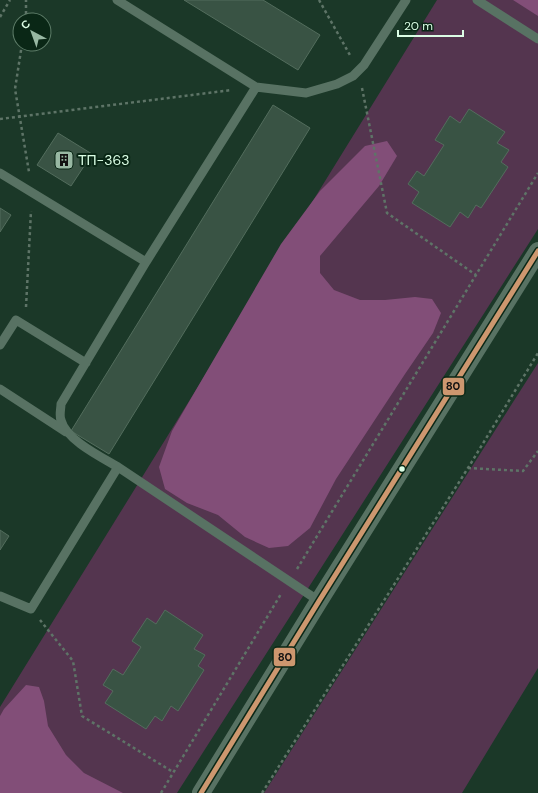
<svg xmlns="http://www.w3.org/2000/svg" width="538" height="793" viewBox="0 0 538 793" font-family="'DM Sans',sans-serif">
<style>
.green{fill:#54354f}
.forest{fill:#824e78}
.building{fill:#395344;stroke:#536d5d}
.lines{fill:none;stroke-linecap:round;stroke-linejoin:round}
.path{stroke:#5e7467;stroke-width:2.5;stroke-dasharray:3 3;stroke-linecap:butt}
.service{stroke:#587263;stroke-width:9}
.minor{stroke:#587263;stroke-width:18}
.bus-1-casing{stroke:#0a2716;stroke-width:8}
.bus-1{stroke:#cd976f;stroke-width:5}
.bus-dot{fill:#dbfde5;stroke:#0a2716;stroke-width:1.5}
.labels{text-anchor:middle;stroke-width:4;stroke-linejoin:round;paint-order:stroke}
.poi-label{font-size:14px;fill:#dbfde5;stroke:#0a2716;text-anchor:start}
.line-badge{stroke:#0a2716;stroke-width:1.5}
.pale-badge-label{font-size:11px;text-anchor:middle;font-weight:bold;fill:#111}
</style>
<rect width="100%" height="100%" fill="#1b3828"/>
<path class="green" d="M437,0H538V229L177,793H0V707Z
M538,363V668L462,793H264Z"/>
<path class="forest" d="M513,0H538V16Z
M387,141L397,156L379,186L320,256V273L334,290L360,300H385L415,297L432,299L441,313L433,333L405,374L336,479L310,528L288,546L269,548L245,537L218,515L187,503L165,489L159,467L172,431L281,244L320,191L365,146Z
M26,685L39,687L44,701L48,726L66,755L84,773L123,793H0V716L4,709Z"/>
<path class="building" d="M184,0H263L320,35L298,70Z
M273,105L310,128L109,454L71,431Z
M469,109L505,132L497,143L509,150L501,162L508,167L481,208L476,205L468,218L460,212L450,227L412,203L419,192L408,184L417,171L424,176L444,145L435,140L450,116L460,123Z
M58,133L92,154L71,186L37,165Z
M0,208L11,215L0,232Z
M0,530L9,536L0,550Z
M165,610L203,635L194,649L205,655L198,666L204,670L178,711L171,706L162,721L155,716L146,729L105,703L113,691L103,685L113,669L123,675L141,647L132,641L147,618L156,624Z"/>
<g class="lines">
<path class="path" d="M319,0L351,57
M0,17L10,0
M26,20V0
M22,44L15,89L29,172
M362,88L387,213L476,275
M0,119L232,90
M26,307L31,211
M468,468L523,471L538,451
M297,569L538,173
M40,620L73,661L82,716L173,772
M161,793L281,594
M262,793L468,468L538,353"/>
<path class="service" d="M117,0L256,87L146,262
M477,0L538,39
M256,87L306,93L337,84L353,76L364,65L406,0
M0,173L146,262L61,404C61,409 59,415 61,420C66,440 101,457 118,467L319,601
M0,345L16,320L86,363
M0,389L66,432
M0,596L31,609L118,467"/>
<path class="minor" d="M201,793L319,601L538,251"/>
<g class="bus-1-casing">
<path id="bus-1" d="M201,793L319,601L538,251"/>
</g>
<use href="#bus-1" class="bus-1"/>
</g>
<defs>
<g id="building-square" transform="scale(1)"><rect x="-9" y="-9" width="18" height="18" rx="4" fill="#98b8a3" stroke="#0a2716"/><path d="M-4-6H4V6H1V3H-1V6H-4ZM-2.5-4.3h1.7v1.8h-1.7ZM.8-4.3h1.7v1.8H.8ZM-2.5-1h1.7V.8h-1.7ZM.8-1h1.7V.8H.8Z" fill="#111"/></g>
</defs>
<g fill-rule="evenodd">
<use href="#building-square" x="64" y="160"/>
</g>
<circle class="bus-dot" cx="402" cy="469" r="3.5"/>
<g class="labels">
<g class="poi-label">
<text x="78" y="165">ТП-363</text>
</g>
</g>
<g class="line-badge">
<rect x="442" y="377" width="23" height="19" rx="4" fill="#cd976f"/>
<rect x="273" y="647" width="23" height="20" rx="4" fill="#cd976f"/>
</g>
<g class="pale-badge-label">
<text x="453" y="390">80</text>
<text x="285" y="661">80</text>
</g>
<g transform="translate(32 32) rotate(319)"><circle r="19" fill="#0a2716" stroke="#5e7d69"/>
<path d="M0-3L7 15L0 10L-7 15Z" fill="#98b8a3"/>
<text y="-6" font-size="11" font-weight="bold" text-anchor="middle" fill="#dbfde5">С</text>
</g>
<path d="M398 30v6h65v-6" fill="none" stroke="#dbfde5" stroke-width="2"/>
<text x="404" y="30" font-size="12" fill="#dbfde5" stroke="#0a2716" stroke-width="3" paint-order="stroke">20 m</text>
</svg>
